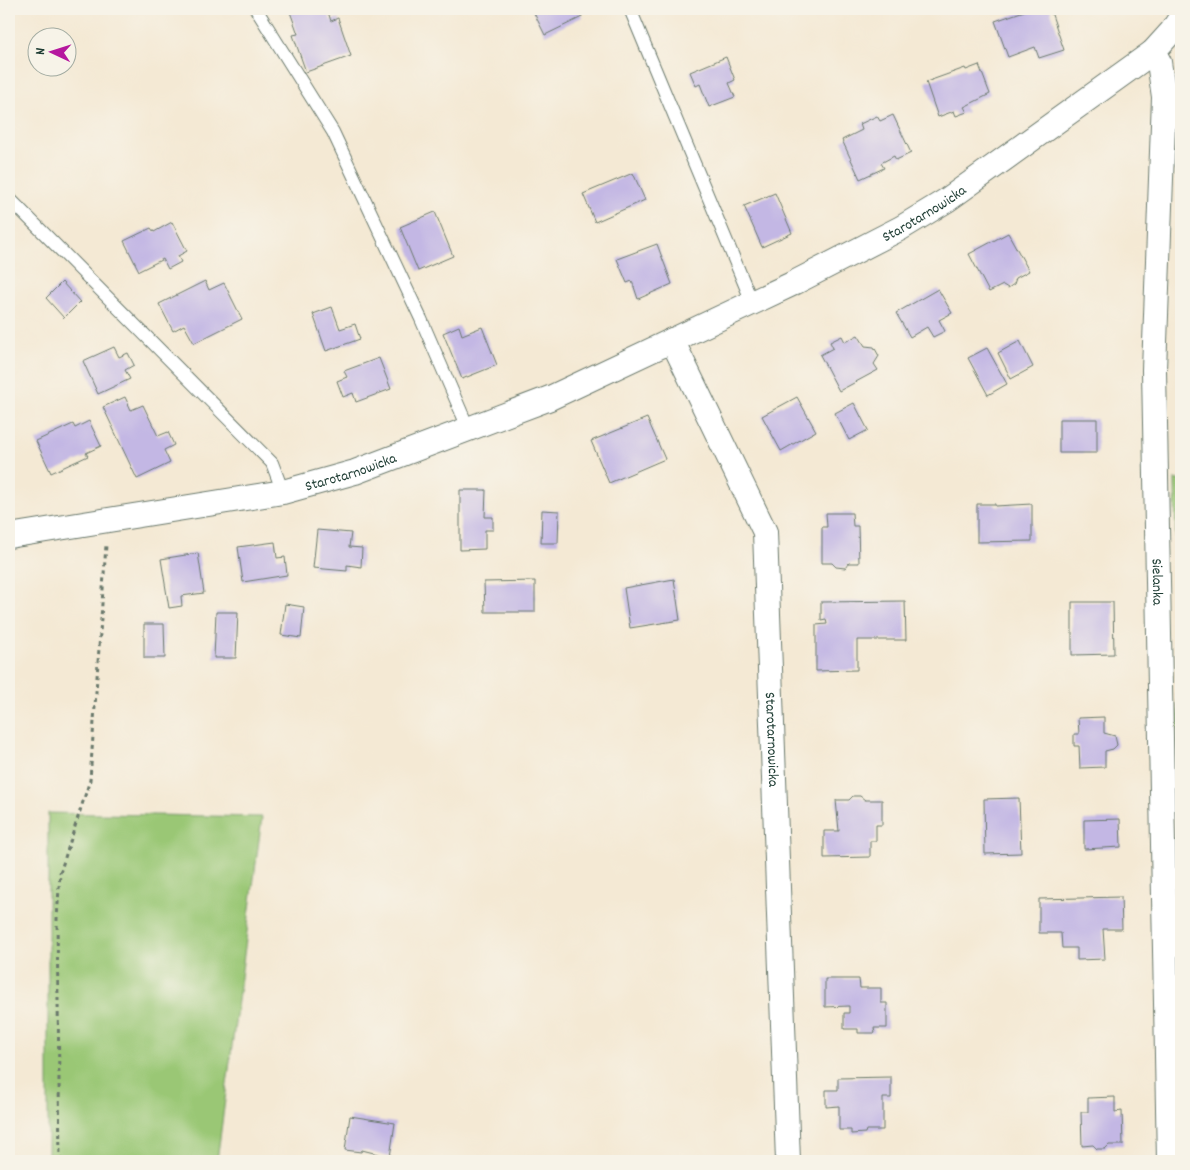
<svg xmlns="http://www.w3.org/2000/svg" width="1190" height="1170" viewBox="0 0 1190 1170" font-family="Dekko,sans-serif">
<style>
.green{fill:#9ac775;stroke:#5c8254}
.building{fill:#c3b7e4}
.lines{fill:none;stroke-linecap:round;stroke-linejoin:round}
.service-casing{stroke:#6a796c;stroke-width:14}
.minor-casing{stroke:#6a796c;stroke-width:26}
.path{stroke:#6a796c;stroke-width:3;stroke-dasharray:4 4;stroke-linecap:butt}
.service{stroke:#fff;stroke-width:12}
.minor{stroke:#fff;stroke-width:24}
.labels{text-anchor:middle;stroke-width:4;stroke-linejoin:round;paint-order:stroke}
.street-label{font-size:15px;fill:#1f3d34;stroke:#f7f3e8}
</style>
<rect width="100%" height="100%" fill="#f7f3e8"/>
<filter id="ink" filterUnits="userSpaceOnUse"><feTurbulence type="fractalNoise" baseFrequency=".02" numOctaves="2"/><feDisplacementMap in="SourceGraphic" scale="10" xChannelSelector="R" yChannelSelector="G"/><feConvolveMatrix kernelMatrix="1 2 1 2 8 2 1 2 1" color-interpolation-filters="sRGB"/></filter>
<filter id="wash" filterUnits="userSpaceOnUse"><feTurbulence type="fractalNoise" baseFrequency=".0096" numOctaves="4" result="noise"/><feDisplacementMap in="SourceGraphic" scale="20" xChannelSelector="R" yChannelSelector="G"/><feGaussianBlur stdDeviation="1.12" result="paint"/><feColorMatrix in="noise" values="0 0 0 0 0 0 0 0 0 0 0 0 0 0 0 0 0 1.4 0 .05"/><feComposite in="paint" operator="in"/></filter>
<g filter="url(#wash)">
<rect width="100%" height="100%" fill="#f4e9d4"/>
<path class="green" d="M1175,479L1181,481V1045Z
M48,813L262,817L217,1161H48Z"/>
<g id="blocks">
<path class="building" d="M289,9H327L331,21L338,18L351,56L306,72L293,35L298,34Z
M532,9H579L582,17L545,35Z
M1030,9H1050L1064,50L1039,58L1035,47L1008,57L995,21Z
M726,57L735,80L729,83L735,97L709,107L700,84L696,86L690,72Z
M979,65L990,94L964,107L967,112L956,116L954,111L938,117L926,82L965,68L966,70Z
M893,115L911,153L896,160L894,156L881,163L884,168L860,179L842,140L862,130L860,124L877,116L880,121Z
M633,173L645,200L595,222L583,194Z
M775,193L792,233L762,247L744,206Z
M435,212L453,256L418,271L400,227Z
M172,222L187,251L178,256L181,262L168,269L163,259L139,271L124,241L151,228L154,232Z
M1008,233L1029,271L1016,278L1014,284L1008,288L1003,285L989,292L969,254Z
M657,244L672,284L638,299L632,281L627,283L617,259Z
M205,281L209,290L224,283L242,319L194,343L184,325L173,331L159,304Z
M62,282L80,302L64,318L46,298Z
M938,289L952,313L939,320L945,331L933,337L927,327L910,337L896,313Z
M332,307L340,329L355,324L360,339L326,351L313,314Z
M459,326L462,335L482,327L497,365L462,379L443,333Z
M858,335L865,346L874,347L879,356L874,364L878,370L839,391L820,355L833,348L830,342L842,336L845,342Z
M1020,341L1033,367L1011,379L998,353Z
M114,347L119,357L128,353L134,365L125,370L130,379L98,394L83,361Z
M987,348L1007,384L988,395L968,358Z
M379,358L391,389L356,402L353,393L343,397L337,381L347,377L344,371Z
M125,397L131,410L143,405L158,436L168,432L174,445L164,450L170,463L137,479L103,407Z
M797,397L816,431L781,451L762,416Z
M854,403L868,430L849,440L835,413Z
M647,418L665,459L609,483L591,441Z
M1059,419H1097V453H1059Z
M89,421L101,446L86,453L88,456L51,473L36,441L73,424L75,428Z
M460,490H486L485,517H493V530H485V549L460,550Z
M977,504H995V506L1032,504V541L977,542Z
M542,510L559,511L558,543H541Z
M826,513H852L853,526H858L859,563H849L845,568L836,567L832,563H822V527H827Z
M317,530L351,533L349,547L362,548L361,567L347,565V571L313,568Z
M275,542L277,558L285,557L287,575L243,582L238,547Z
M198,553L204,593L181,596L182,606L169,608L161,559Z
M674,579L680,620L630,628L624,588Z
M535,581V612H485L484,582Z
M905,601L906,640H857V670L816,671V625L827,624L826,619L821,620V602Z
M1072,602H1113L1114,654L1072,655Z
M285,604L304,607L301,638L281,635Z
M216,612H238L236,658H214Z
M144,624H164L165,658H144Z
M1104,717V733L1115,736L1117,745L1113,749L1105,751V767L1080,768L1079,746H1074V734H1079L1078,718Z
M853,796H860L865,800H882V825H876V841H870V857L824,858V831H839L836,800H849Z
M1019,798L1021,853L985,854L984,799Z
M1120,819L1121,847L1084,849V820Z
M1121,897L1122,929H1103L1105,959L1077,960V948H1062L1061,933H1039V899Z
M825,979H859L860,988H881V1003H887V1028H874L875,1033H858V1029H844V1013H849V1006L825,1007Z
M891,1077V1098H883V1130H866L865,1133L851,1134V1130H839V1106L826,1107V1090H838V1078Z
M1115,1097V1112L1122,1111L1123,1145H1109L1105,1149H1097L1093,1145L1082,1146L1081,1112H1088V1098Z
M350,1116L395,1123L390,1157L362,1150L361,1152L345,1150Z
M9,1158H32V1161H9Z"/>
</g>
</g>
<g filter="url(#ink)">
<use href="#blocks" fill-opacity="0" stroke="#6a796c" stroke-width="1"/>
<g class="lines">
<g class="service-casing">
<path id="service" d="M256,9L333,132L421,319L469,430
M630,9L752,302
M9,198L272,463L283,492"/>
</g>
<g class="minor-casing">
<g id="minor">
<path id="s1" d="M1153,52L1159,62L1164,97L1154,370L1169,1161"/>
<path id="s2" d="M672,340L765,532L788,1161"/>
<path id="s3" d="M9,536L283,492L355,472L550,398L792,284L901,228L947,200L1153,52L1172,31L1181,17"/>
</g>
</g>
<path class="path" d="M60,1161L57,919L60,873L90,780L106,545"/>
<use href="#service" class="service"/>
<use href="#minor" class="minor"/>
</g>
</g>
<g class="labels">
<g class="street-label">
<text dy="5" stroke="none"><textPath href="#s3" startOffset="978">Starotarnowicka</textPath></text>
<text dy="5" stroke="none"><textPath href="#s3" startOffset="348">Starotarnowicka</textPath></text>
<text dy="5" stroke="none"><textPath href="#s1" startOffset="532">Sielanka</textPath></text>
<text dy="5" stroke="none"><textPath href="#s2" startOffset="421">Starotarnowicka</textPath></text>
</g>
</g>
<rect width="1190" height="1170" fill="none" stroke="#f7f3e8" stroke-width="30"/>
<g transform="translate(52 52) rotate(274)"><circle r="24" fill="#f7f3e8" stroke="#a1aaa0"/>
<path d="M0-4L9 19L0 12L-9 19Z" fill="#b5179e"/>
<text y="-8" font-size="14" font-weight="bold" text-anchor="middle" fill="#1f3d34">N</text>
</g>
</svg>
